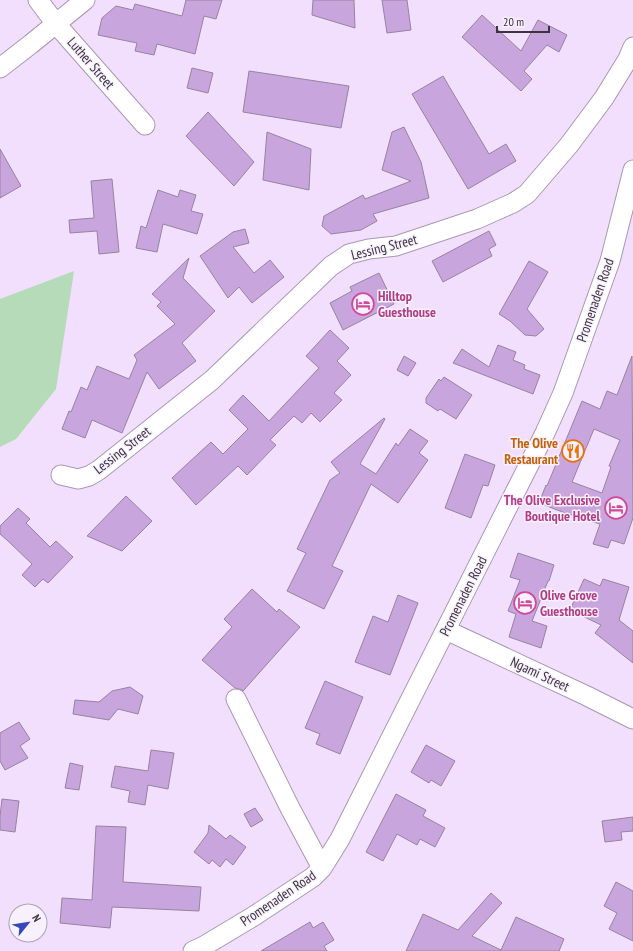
<svg xmlns="http://www.w3.org/2000/svg" width="633" height="951" viewBox="0 0 633 951" font-family="'PT Sans Narrow',sans-serif">
<style>
.green{fill:#b5dbb8}
.building{fill:#c8a5dd;stroke:#95849f;fill-rule:evenodd}
.lines{fill:none;stroke-linecap:round;stroke-linejoin:round}
.minor-casing{stroke:#a998b3;stroke-width:21}
.minor{stroke:#fff;stroke-width:19}
.labels{text-anchor:middle;stroke-width:3;stroke-linejoin:round;paint-order:stroke}
.street-label{font-size:14px;fill:#3b343f;stroke:#f8f1fd}
.hotel-label{font-size:14px;font-weight:bold;fill:#b23c85;stroke:#f8f1fd;text-anchor:start}
.food-label{font-size:14px;font-weight:bold;fill:#c56008;stroke:#f8f1fd;text-anchor:end}
</style>
<rect width="100%" height="100%" fill="#f1dffd"/>
<path class="green" d="M74,271L56,389L16,439L0,447V299Z"/>
<path class="building" d="M186,0H222L216,19L204,16L195,54L157,44L154,55L135,51L137,43L98,35L102,18L116,6L133,10L135,4L182,16Z
M313,0H354L355,28L312,15Z
M382,0H407L411,30L387,33Z
M482,15L521,51L538,20L567,35L559,52L547,45L524,71L532,79L521,91L462,37Z
M192,68L213,73L208,93L187,88Z
M249,71L349,86L341,128L243,112Z
M443,76L489,154L506,144L516,161L468,189L412,94Z
M208,112L254,162L234,186L186,136Z
M404,127L421,162L429,198L373,214L377,221L361,230L331,234L322,226L324,216L363,195L365,199L411,181L382,170L392,132Z
M267,132L311,149L309,190L263,180Z
M0,149L21,186L0,198Z
M112,179L119,252L99,254L97,231L70,233L69,220L94,218L91,181Z
M158,190L178,197L180,190L196,195L191,211L203,214L197,234L163,224L157,252L136,248L141,226L146,228Z
M245,229L249,243L233,247L254,273L270,260L284,277L252,303L239,287L228,298L200,256L233,232Z
M489,231L496,245L489,249L492,256L443,282L432,261Z
M189,258L183,278L215,311L182,343L196,361L159,389L147,372L122,433L92,420L85,438L62,429L69,411L71,412L81,387L87,390L97,366L129,379L137,360L134,355L175,324L157,306L161,302L152,294Z
M529,261L548,272L527,309L544,329L536,336L525,335L510,321L499,314Z
M379,273L394,304L343,330L330,303L352,291L350,287Z
M330,330L349,348L337,361L351,375L334,393L342,400L320,422L311,413L302,423L294,416L270,440L276,445L247,475L238,466L196,505L172,478L211,442L223,454L248,429L229,410L243,395L269,421L319,368L306,356Z
M498,345L516,352L513,360L525,365L524,369L540,375L533,394L453,363L462,349L489,367Z
M404,356L416,363L408,376L397,370Z
M632,356L633,518L624,544L611,540L608,548L593,544L600,524L565,513L539,503L546,485L547,486L582,401L600,409L607,391L617,395ZM594,429L620,440L609,466L611,467L602,493L572,482Z
M444,377L472,395L456,419L440,409L438,411L426,403V398L439,379L441,381Z
M384,418L385,419L360,464L376,474L396,443L398,446L410,429L428,441L419,453L428,460L398,503L371,484L332,566L343,571L324,609L287,591L306,553L297,549L330,480L340,473L331,462Z
M465,454L495,465L488,486L483,485L471,518L445,508Z
M126,496L152,521L122,551L87,536Z
M18,508L30,519L26,523L50,547L56,541L73,557L48,583L43,579L35,587L22,575L32,564L8,541L0,534V526Z
M518,553L554,565L549,581H548L532,621L547,626L541,648L509,637L516,614L508,611L520,580L510,577Z
M584,579L600,586L603,579L629,587L619,620L633,631V663L595,633L601,625L570,610Z
M252,589L277,612L279,609L300,627L243,691L242,690L235,688L202,660L232,627L224,619Z
M398,595L418,603L390,675L355,662L373,616L388,622Z
M325,681L363,697L340,754L316,744L320,734L305,728Z
M130,687L143,696L138,714L118,709L109,720L73,714L75,700L99,702L112,691Z
M19,722L30,739L20,746L28,758L5,770L0,761V733Z
M426,745L455,761L441,786L431,780L429,783L411,772Z
M151,750L174,753L168,789L148,785L145,805L128,802L130,791L111,787L115,766L148,771Z
M70,763L83,766L79,790L65,788Z
M396,794L426,810L423,816L445,828L435,847L420,839L417,845L397,834L383,861L366,852Z
M2,799L19,801L15,832L0,830V816Z
M255,808L263,820L251,827L244,814Z
M633,817V831L621,832L622,840L605,842L602,821Z
M209,825L226,839L230,835L246,847L233,865L226,859L220,867L212,860L209,864L194,852L208,833Z
M96,826L126,827L123,882L201,887L199,911L112,907L110,928L60,923L62,898L92,900Z
M616,882L633,891V941L609,929L617,913L604,906Z
M491,893L502,903L472,936L501,950L516,917L564,939L559,951H406L423,914L458,930Z
M310,922L313,928L323,922L334,940L324,946L327,951H261Z"/>
<g class="lines">
<g class="minor-casing">
<path id="minor" d="M38,0L56,24L145,125
M0,68L31,44L85,0
M61,475L78,479L89,476L99,470L212,380L331,266L349,254L369,249L396,246L477,219L513,203L527,194L569,145L604,98L628,59L633,47
M446,630L587,696L633,719
M236,699L290,808L322,868
M193,951L204,946L254,916L313,877L322,868L340,839L545,433L563,393L610,261L633,170"/>
</g>
<use href="#minor" class="minor"/>
</g>
<defs>
<g id="hotel-ring" transform="scale(1.15)"><circle r="9.5" fill="#f8f1fd" stroke="#d1479c" stroke-width="1.5"/><path d="M-6-4.5h1.5V1H6V5H4.5V3h-9V5H-6ZM-4 0a1.8 1.8 0 1 1 3.6 0ZM.5 0V-2.5h3Q6-2.5 6 0Z" fill="#d1479c"/></g>
<g id="restaurant-ring" transform="scale(1.15)"><circle r="9.5" fill="#f8f1fd" stroke="#e8710a" stroke-width="1.5"/><path d="M-5-6h1v4h1v-4h1v4h1v-4h1v5L-1.5 .5V6h-2V.5L-5-1ZM5-6V6H3V1.5H1.5Q1.5-4 5-6Z" fill="#e8710a"/></g>
</defs>
<g fill-rule="evenodd">
<use href="#hotel-ring" x="363" y="304"/>
<use href="#restaurant-ring" x="573" y="451"/>
<use href="#hotel-ring" x="616" y="508"/>
<use href="#hotel-ring" x="525" y="603"/>
</g>
<g class="labels">
<g class="street-label">
<text transform="translate(91 63) rotate(49)" y="5">Luther Street</text>
<text transform="translate(384 247) rotate(-14)" y="5">Lessing Street</text>
<text transform="translate(595 300) rotate(-71)" y="5">Promenaden Road</text>
<text transform="translate(122 450) rotate(-38)" y="5">Lessing Street</text>
<text transform="translate(463 596) rotate(-63)" y="5">Promenaden Road</text>
<text transform="translate(540 674) rotate(25)" y="5">Ngami Street</text>
<text transform="translate(278 898) rotate(-34)" y="5">Promenaden Road</text>
</g>
<g class="hotel-label">
<text x="378" y="301">Hilltop<tspan x="378" dy="16">Guesthouse</tspan></text>
<text x="600" y="505" text-anchor="end">The Olive Exclusive<tspan x="600" dy="16">Boutique Hotel</tspan></text>
<text x="540" y="600">Olive Grove<tspan x="540" dy="16">Guesthouse</tspan></text>
</g>
<g class="food-label">
<text x="558" y="448">The Olive<tspan x="558" dy="16">Restaurant</tspan></text>
</g>
</g>
<g transform="translate(28 923) rotate(60)"><circle r="19" fill="#f8f1fd" stroke="#aca5b1"/>
<path d="M0-3L7 15L0 10L-7 15Z" fill="#3547b9"/>
<text y="-6" font-size="11" font-weight="bold" text-anchor="middle" fill="#3b343f">N</text>
</g>
<path d="M497 26v6h52v-6" fill="none" stroke="#3b343f" stroke-width="2"/>
<text x="503" y="26" font-size="12" fill="#3b343f" stroke="#f8f1fd" stroke-width="3" paint-order="stroke">20 m</text>
</svg>
